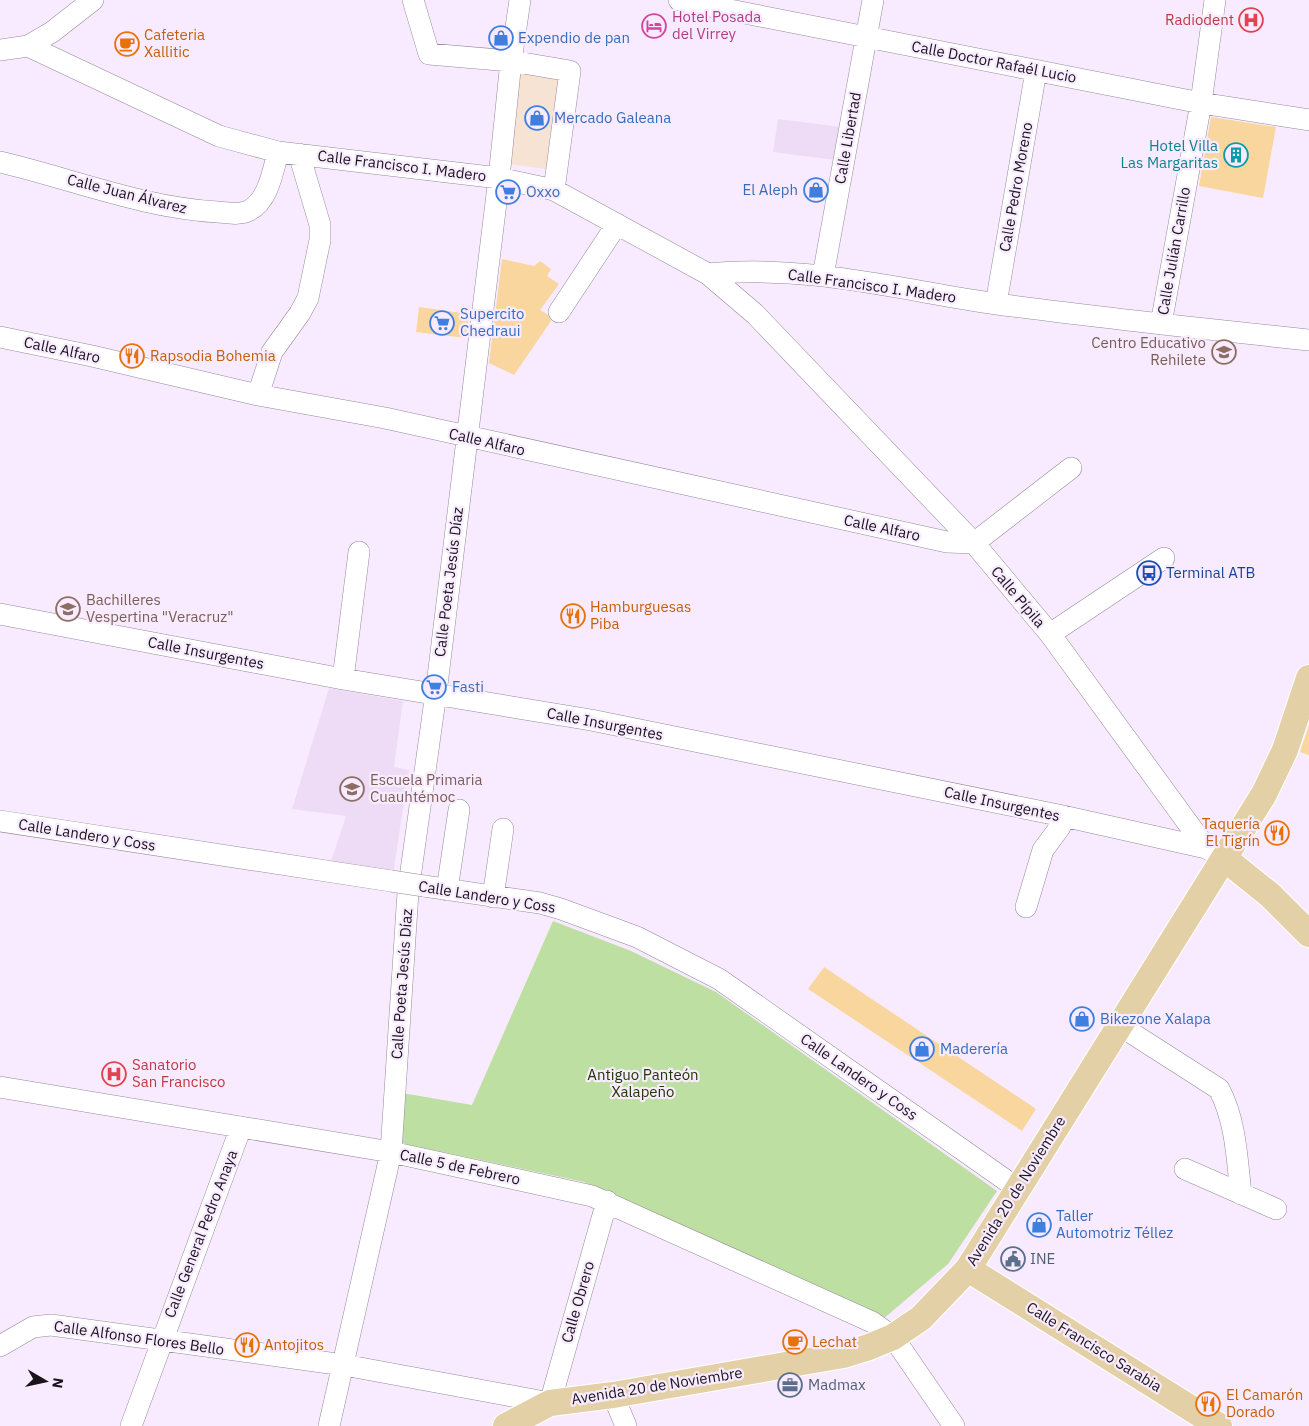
<svg xmlns="http://www.w3.org/2000/svg" width="1309" height="1426" viewBox="0 0 1309 1426" font-family="'IBM Plex Sans',sans-serif">
<style>
.commercial{fill:#f7e3d4}
.built{fill:#eedcf6}
.green{fill:#bddfa2}
.building{fill:#f9d69d}
.lines{fill:none;stroke-linecap:round;stroke-linejoin:round}
.minor-casing{stroke:#95899b;stroke-width:22}
.major-casing{stroke:#fff;stroke-width:28}
.minor{stroke:#fff;stroke-width:21}
.major{stroke:#e3d0a6;stroke-width:26}
.minor-bridge-casing{stroke:#95899b;stroke-width:22;stroke-linecap:butt}
.minor-bridge{stroke:#fff;stroke-width:21}
.labels{text-anchor:middle;stroke-width:4.5;stroke-linejoin:round;paint-order:stroke}
.hotel-label{font-size:15px;fill:#b23c85;stroke:#f9ebff;text-anchor:start}
.health-label{font-size:15px;fill:#be3a42;stroke:#f9ebff;text-anchor:end}
.food-label{font-size:15px;fill:#c56008;stroke:#f9ebff;text-anchor:start}
.shop-label{font-size:15px;fill:#366cbe;stroke:#f9ebff;text-anchor:start}
.street-label{font-size:15px;fill:#18141a;stroke:#f9ebff}
.culture-label{font-size:15px;fill:#0d838f;stroke:#f9ebff;text-anchor:end}
.education-label{font-size:15px;fill:#785e54;stroke:#f9ebff;text-anchor:start}
.transit-label{font-size:15px;fill:#164399;stroke:#f9ebff;text-anchor:start}
.park-label{font-size:15px;fill:#203804;stroke:#f9ebff}
.service-label{font-size:15px;fill:#4e5e75;stroke:#f9ebff;text-anchor:start}
</style>
<rect width="100%" height="100%" fill="#f9ebff"/>
<path class="commercial" d="M520,67L566,73L554,170L508,164Z"/>
<path class="built" d="M778,119L841,127L835,160L773,152Z
M329,688L403,701L394,767L409,770L393,874L329,867L346,816L292,809Z"/>
<path class="green" d="M553,921L631,951L716,992L997,1191L948,1264L883,1319L584,1182L396,1142L402,1093L472,1105Z"/>
<path class="building" d="M1211,117L1276,127L1263,198L1199,186Z
M502,259L534,266L540,261L551,269L547,276L559,284L540,310L547,314L551,321L514,375L489,363Z
M419,307L469,314L466,338L416,332Z
M1309,725V755L1300,752Z
M824,967L1036,1109L1022,1131L808,989Z"/>
<g class="lines">
<g class="minor-casing">
<path id="minor" d="M413,0L429,54L511,61L570,71L554,190
M679,0L1201,103L1309,120
M28,46L52,32L93,0
M0,50L28,46L219,136L278,152L499,178L554,190L708,274L755,314L974,543L1050,634L1206,848L1224,858
M0,162C72,179 144,208 218,212C228,213 239,215 248,211C268,202 273,171 278,152
M708,274C805,264 901,290 997,304C1101,318 1205,329 1309,340
M823,276L873,0
M996,304L1036,71
M559,312L617,224
M1161,324L1201,103L1215,0
M0,337L92,356L258,395L385,418L947,542L974,543L1071,468
M258,395L272,352L300,313L308,298L320,240V225L299,154
M0,614L343,679L591,720L1063,816L1206,848
M1050,634L1164,558
M343,679L359,552
M0,821L391,881
M424,886L540,903L561,909L637,937L719,979L1017,1188
M447,890L459,810
M493,897L503,829
M1026,907L1043,850L1060,827L1063,816
M1119,1025L1219,1089C1236,1121 1237,1159 1241,1194
M0,1087L391,1152L592,1196L872,1322L893,1337L954,1426
M1185,1169L1276,1209
M0,1346L33,1327L51,1325L344,1365L550,1403L607,1201
M613,1395L626,1426
M131,1426L241,1127
M329,1426L391,1152L408,892L436,693L499,178L511,61L520,0"/>
</g>
<g class="major-casing">
<path id="major" d="M1224,858L1270,895L1309,934
M968,1269L1219,1426
M506,1426L550,1403L613,1395L843,1355L869,1347L893,1337L921,1318L968,1269L1264,794L1285,750L1309,678"/>
</g>
<use href="#minor" class="minor"/>
<use href="#major" class="major"/>
<g class="minor-bridge-casing">
<path id="minor-bridge" d="M391,881L424,886"/>
</g>
<use href="#minor-bridge" class="minor-bridge"/>
</g>
<defs>
<g id="hospital-ring" transform="scale(1.25)"><circle r="9.5" fill="#f9ebff" stroke="#e0444e" stroke-width="1.5"/><path d="M-5-5h3v3.5h4V-5h3V5h-3V1.5h-4V5h-3Z" fill="#e0444e"/></g>
<g id="hotel-ring" transform="scale(1.25)"><circle r="9.5" fill="#f9ebff" stroke="#d1479c" stroke-width="1.5"/><path d="M-6-4.5h1.5V1H6V5H4.5V3h-9V5H-6ZM-4 0a1.8 1.8 0 1 1 3.6 0ZM.5 0V-2.5h3Q6-2.5 6 0Z" fill="#d1479c"/></g>
<g id="shop-ring" transform="scale(1.25)"><circle r="9.5" fill="#f9ebff" stroke="#3f7fe0" stroke-width="1.5"/><path d="M-5-2.5h2.3a2.7 3.5 0 0 1 5.4 0H5L5.5 6h-11ZM-1.5-2.5h3a1.5 2.3 0 0 0-3 0Z" fill="#3f7fe0"/></g>
<g id="cafe-ring" transform="scale(1.25)"><circle r="9.5" fill="#f9ebff" stroke="#e8710a" stroke-width="1.5"/><path d="M-5.5-4.5H6V0H3Q3 3.5 0 3.5H-2.5Q-5.5 3.5-5.5 0ZM3-3.2v2h1.7v-2ZM-6 4.5H4V6H-6Z" fill="#e8710a"/></g>
<g id="building-ring" transform="scale(1.25)"><circle r="9.5" fill="#f9ebff" stroke="#0f9aa8" stroke-width="1.5"/><path d="M-4-6H4V6H1V3H-1V6H-4ZM-2.5-4.3h1.7v1.8h-1.7ZM.8-4.3h1.7v1.8H.8ZM-2.5-1h1.7V.8h-1.7ZM.8-1h1.7V.8H.8Z" fill="#0f9aa8"/></g>
<g id="supermarket-ring" transform="scale(1.25)"><circle r="9.5" fill="#f9ebff" stroke="#3f7fe0" stroke-width="1.5"/><path d="M-6-5.5h2.5l.6 2H6L4.5 2H-2.5L-4.4-4H-6ZM-1.5 3.2a1.3 1.3 0 1 0 .1 0ZM3 3.2a1.3 1.3 0 1 0 .1 0Z" fill="#3f7fe0"/></g>
<g id="school-ring" transform="scale(1.25)"><circle r="9.5" fill="#f9ebff" stroke="#8d6e63" stroke-width="1.5"/><path d="M0-5L7-2L0 1L-7-2ZM-4 1L0 2.5L4 1V4Q0 6-4 4Z" fill="#8d6e63"/></g>
<g id="restaurant-ring" transform="scale(1.25)"><circle r="9.5" fill="#f9ebff" stroke="#e8710a" stroke-width="1.5"/><path d="M-5-6h1v4h1v-4h1v4h1v-4h1v5L-1.5 .5V6h-2V.5L-5-1ZM5-6V6H3V1.5H1.5Q1.5-4 5-6Z" fill="#e8710a"/></g>
<g id="bus-ring" transform="scale(1.25)"><circle r="9.5" fill="#f9ebff" stroke="#1a4fb4" stroke-width="1.5"/><path d="M-5-6H5V4H4V6H2V4H-2V6H-4V4H-5ZM-3.5-4V0h7V-4ZM-3.5 1.2v1.5H-2V1.2ZM2 1.2v1.5H3.5V1.2Z" fill="#1a4fb4"/></g>
<g id="civic-ring" transform="scale(1.25)"><circle r="9.5" fill="#f9ebff" stroke="#5c6f8a" stroke-width="1.5"/><path d="M-.6-6.5H3V-4.5H.6V-3L4-1V1h2V6H-6V1h2V-1L-.6-3ZM-1.2 2.5V6h2.4V2.5Z" fill="#5c6f8a"/></g>
<g id="office-ring" transform="scale(1.25)"><circle r="9.5" fill="#f9ebff" stroke="#5c6f8a" stroke-width="1.5"/><path d="M-6-3h4V-5.5h4V-3h4V5H-6ZM-1-4.5V-3h2v-1.5ZM-6 0V1H6V0Z" fill="#5c6f8a"/></g>
</defs>
<g fill-rule="evenodd">
<use href="#hospital-ring" x="1251" y="20"/>
<use href="#hotel-ring" x="654" y="26"/>
<use href="#shop-ring" x="501" y="38"/>
<use href="#cafe-ring" x="127" y="44"/>
<use href="#shop-ring" x="537" y="118"/>
<use href="#building-ring" x="1236" y="155"/>
<use href="#shop-ring" x="816" y="190"/>
<use href="#supermarket-ring" x="508" y="192"/>
<use href="#supermarket-ring" x="442" y="323"/>
<use href="#school-ring" x="1224" y="352"/>
<use href="#restaurant-ring" x="132" y="356"/>
<use href="#bus-ring" x="1149" y="573"/>
<use href="#school-ring" x="68" y="609"/>
<use href="#restaurant-ring" x="573" y="616"/>
<use href="#supermarket-ring" x="434" y="687"/>
<use href="#school-ring" x="352" y="789"/>
<use href="#restaurant-ring" x="1277" y="833"/>
<use href="#shop-ring" x="1082" y="1019"/>
<use href="#shop-ring" x="922" y="1049"/>
<use href="#hospital-ring" x="114" y="1074"/>
<use href="#shop-ring" x="1039" y="1225"/>
<use href="#civic-ring" x="1013" y="1259"/>
<use href="#cafe-ring" x="795" y="1342"/>
<use href="#restaurant-ring" x="247" y="1345"/>
<use href="#office-ring" x="790" y="1385"/>
<use href="#restaurant-ring" x="1208" y="1404"/>
</g>
<g class="labels">
<g class="hotel-label">
<text x="672" y="22">Hotel Posada<tspan x="672" dy="17">del Virrey</tspan></text>
</g>
<g class="health-label">
<text x="1234" y="25">Radiodent</text>
<text x="132" y="1070" text-anchor="start">Sanatorio<tspan x="132" dy="17">San Francisco</tspan></text>
</g>
<g class="food-label">
<text x="144" y="40">Cafeteria<tspan x="144" dy="17">Xallitic</tspan></text>
<text x="150" y="361">Rapsodia Bohemia</text>
<text x="590" y="612">Hamburguesas<tspan x="590" dy="17">Piba</tspan></text>
<text x="1260" y="829" text-anchor="end">Taquería<tspan x="1260" dy="17">El Tigrín</tspan></text>
<text x="812" y="1347">Lechat</text>
<text x="264" y="1350">Antojitos</text>
<text x="1226" y="1400">El Camarón<tspan x="1226" dy="17">Dorado</tspan></text>
</g>
<g class="shop-label">
<text x="518" y="43">Expendio de pan</text>
<text x="554" y="123">Mercado Galeana</text>
<text x="798" y="195" text-anchor="end">El Aleph</text>
<text x="526" y="197">Oxxo</text>
<text x="460" y="319">Supercito<tspan x="460" dy="17">Chedraui</tspan></text>
<text x="452" y="692">Fasti</text>
<text x="1100" y="1024">Bikezone Xalapa</text>
<text x="940" y="1054">Maderería</text>
<text x="1056" y="1221">Taller<tspan x="1056" dy="17">Automotriz Téllez</tspan></text>
</g>
<g class="street-label">
<text transform="translate(994 62) rotate(11)" y="5">Calle Doctor Rafaél Lucio</text>
<text transform="translate(848 138) rotate(-80)" y="5">Calle Libertad</text>
<text transform="translate(402 166) rotate(7)" y="5">Calle Francisco I. Madero</text>
<text transform="translate(1016 187) rotate(-80)" y="5">Calle Pedro Moreno</text>
<text transform="translate(127 194) rotate(14)" y="5">Calle Juan Álvarez</text>
<text transform="translate(1174 251) rotate(-80)" y="5">Calle Julián Carrillo</text>
<text transform="translate(872 286) rotate(8)" y="5">Calle Francisco I. Madero</text>
<text transform="translate(62 350) rotate(12)" y="5">Calle Alfaro</text>
<text transform="translate(487 442) rotate(13)" y="5">Calle Alfaro</text>
<text transform="translate(882 528) rotate(12)" y="5">Calle Alfaro</text>
<text transform="translate(449 582) rotate(-83)" y="5">Calle Poeta Jesús Díaz</text>
<text transform="translate(1018 597) rotate(50)" y="5">Calle Pípila</text>
<text transform="translate(206 653) rotate(11)" y="5">Calle Insurgentes</text>
<text transform="translate(605 724) rotate(11)" y="5">Calle Insurgentes</text>
<text transform="translate(1002 804) rotate(12)" y="5">Calle Insurgentes</text>
<text transform="translate(87 835) rotate(9)" y="5">Calle Landero y Coss</text>
<text transform="translate(487 897) rotate(9)" y="5">Calle Landero y Coss</text>
<text transform="translate(402 984) rotate(-86)" y="5">Calle Poeta Jesús Díaz</text>
<text transform="translate(859 1077) rotate(35)" y="5">Calle Landero y Coss</text>
<text transform="translate(460 1167) rotate(12)" y="5">Calle 5 de Febrero</text>
<text transform="translate(1016 1191) rotate(-58)" y="5">Avenida 20 de Noviembre</text>
<text transform="translate(201 1234) rotate(-69)" y="5">Calle General Pedro Anaya</text>
<text transform="translate(578 1302) rotate(-74)" y="5">Calle Obrero</text>
<text transform="translate(139 1338) rotate(8)" y="5">Calle Alfonso Flores Bello</text>
<text transform="translate(1094 1347) rotate(32)" y="5">Calle Francisco Sarabia</text>
<text transform="translate(657 1386) rotate(-9)" y="5">Avenida 20 de Noviembre</text>
</g>
<g class="culture-label">
<text x="1218" y="151">Hotel Villa<tspan x="1218" dy="17">Las Margaritas</tspan></text>
</g>
<g class="education-label">
<text x="1206" y="348" text-anchor="end">Centro Educativo<tspan x="1206" dy="17">Rehilete</tspan></text>
<text x="86" y="605">Bachilleres<tspan x="86" dy="17">Vespertina "Veracruz"</tspan></text>
<text x="370" y="785">Escuela Primaria<tspan x="370" dy="17">Cuauhtémoc</tspan></text>
</g>
<g class="transit-label">
<text x="1166" y="578">Terminal ATB</text>
</g>
<g class="park-label">
<text x="643" y="1080">Antiguo Panteón<tspan x="643" dy="17">Xalapeño</tspan></text>
</g>
<g class="service-label">
<text x="1030" y="1264">INE</text>
<text x="808" y="1390">Madmax</text>
</g>
</g>
<g transform="translate(45 1381) rotate(99)" stroke="#f9ebff" stroke-width="4" paint-order="stroke">
<path d="M0-4L9 19L0 12L-9 19Z" fill="#18141a"/>
<text y="-8" font-size="14" font-weight="bold" text-anchor="middle" fill="#18141a">N</text>
</g>
</svg>
